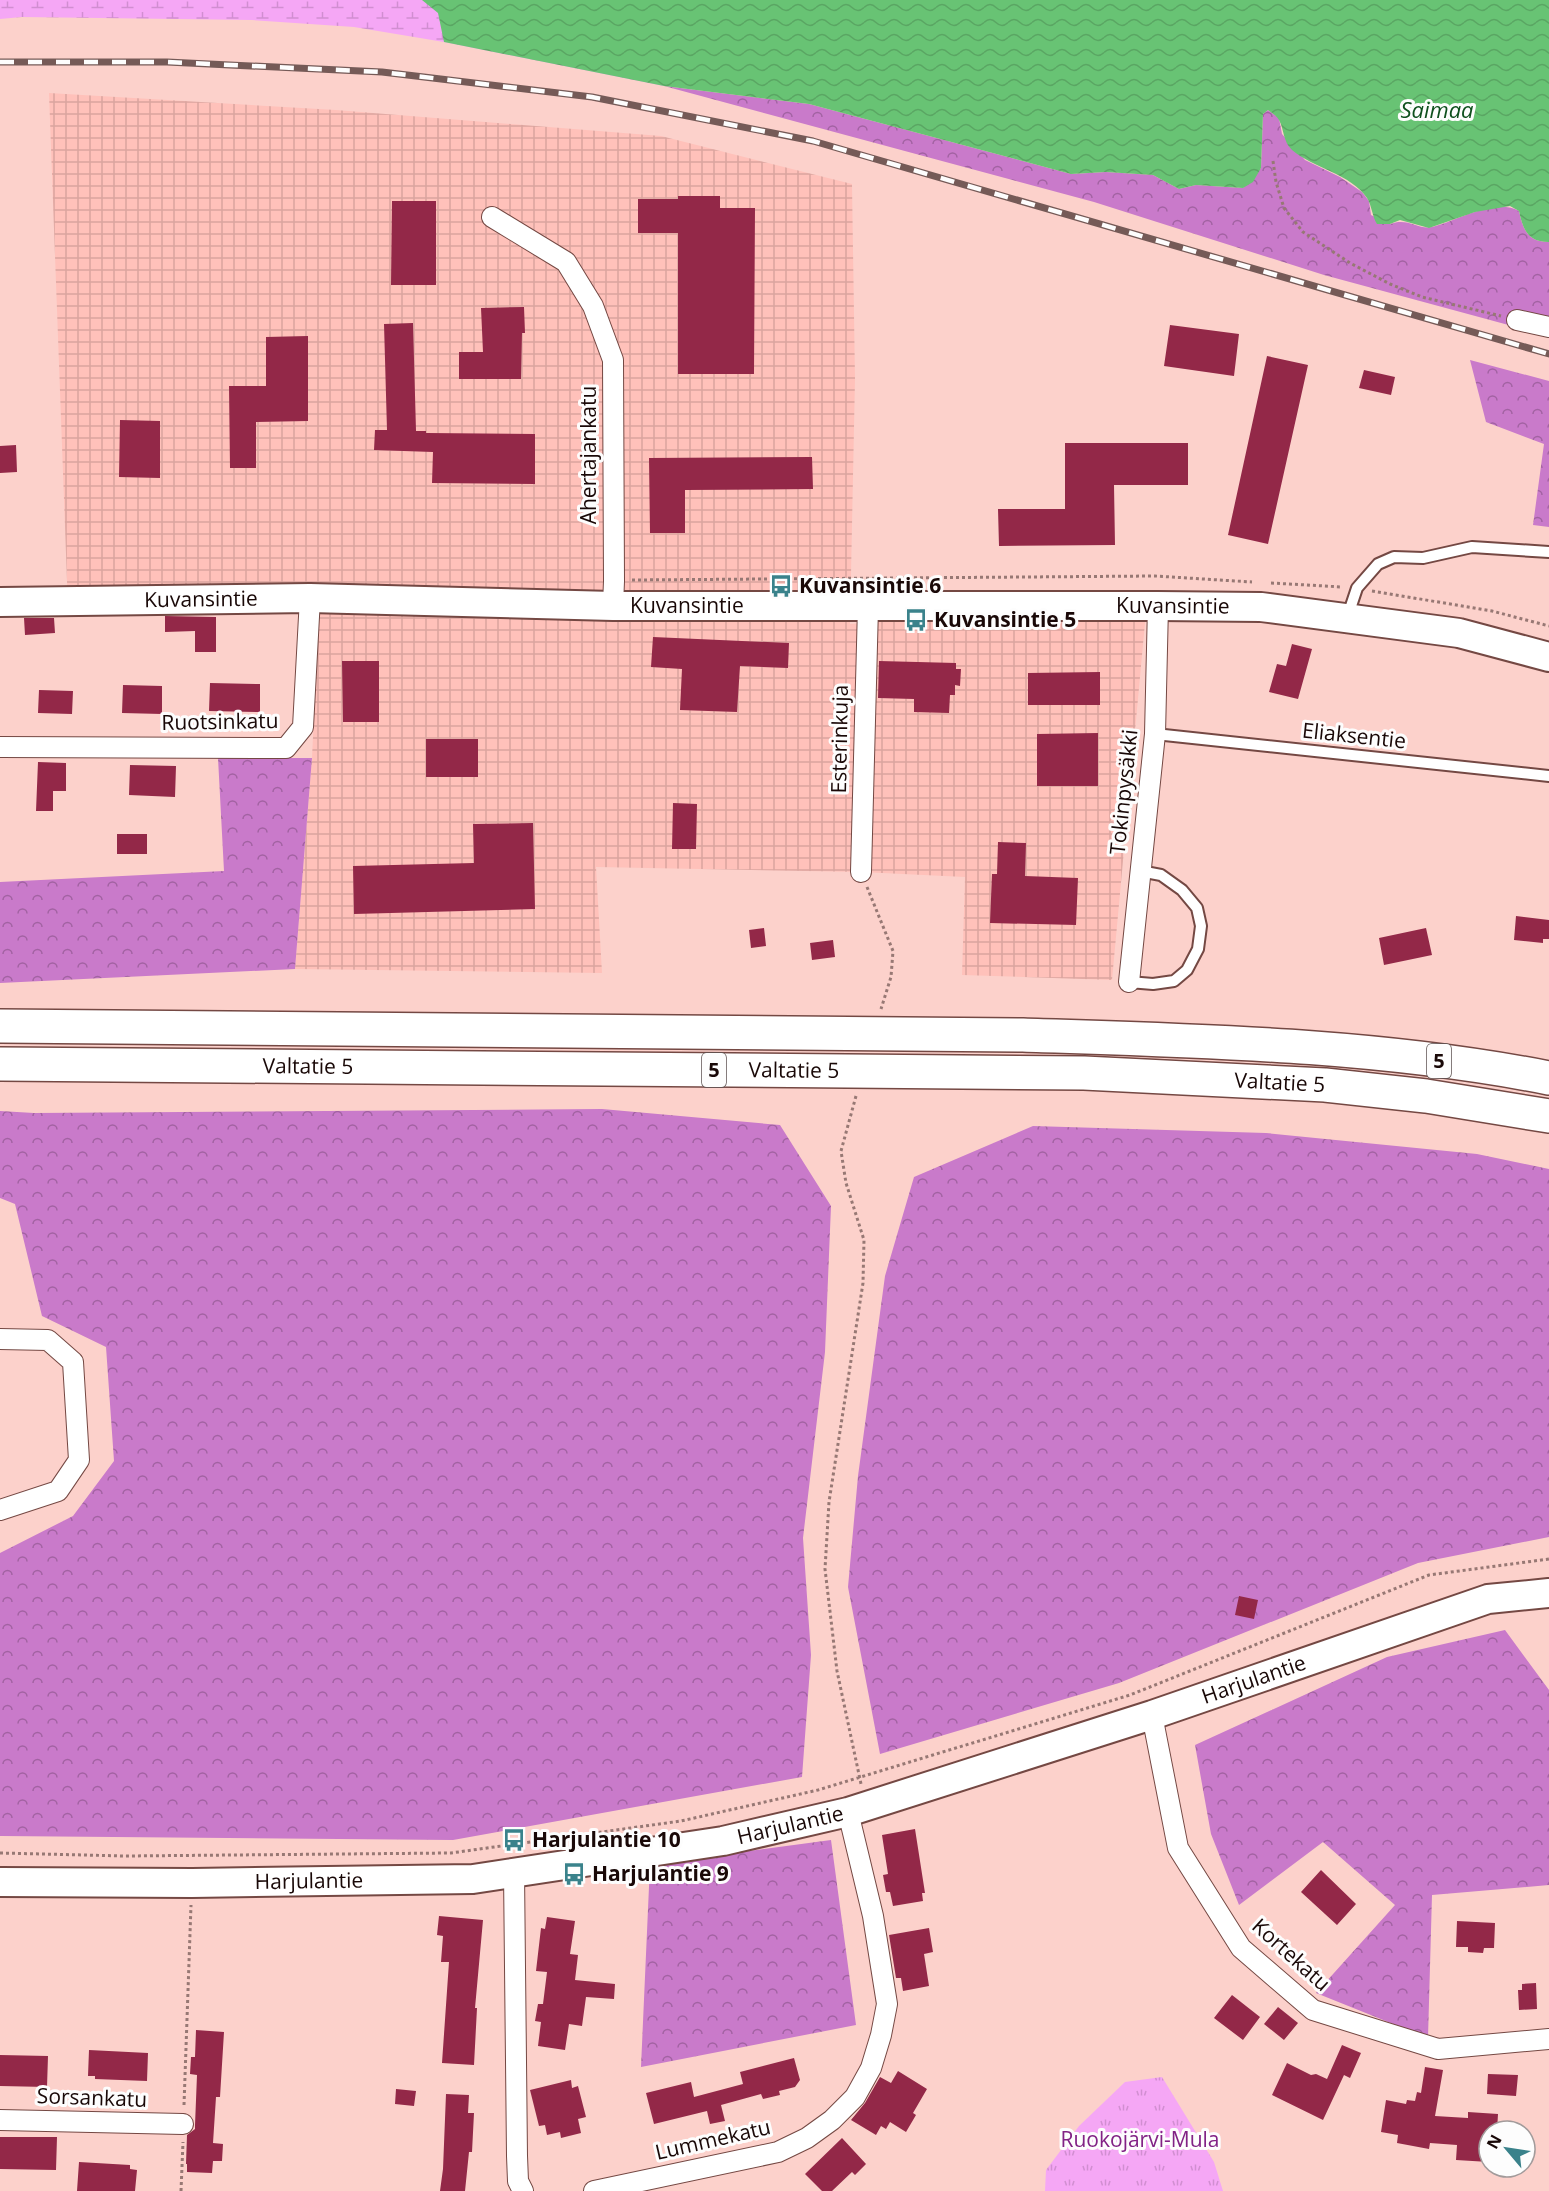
<svg xmlns="http://www.w3.org/2000/svg" width="1549" height="2191" viewBox="0 0 1549 2191" font-family="'Open Sans',sans-serif">
<style>
.industrial{fill:url(#industrial-grid)}
.forest{fill:url(#forest-crowns)}
.wetland{fill:url(#wetland-marsh)}
.park{fill:url(#park-tufts)}
.water{fill:url(#water-waves)}
.building{fill:#932848}
.lines{fill:none;stroke-linecap:round;stroke-linejoin:round}
.lane-casing{stroke:#744843;stroke-width:14}
.street-casing{stroke:#744843;stroke-width:22}
.secondary-casing{stroke:#744843;stroke-width:32}
.highway-casing{stroke:#744843;stroke-width:36}
.path{stroke:#977874;stroke-width:3;stroke-dasharray:3 3;stroke-linecap:butt}
.lane{stroke:#fff;stroke-width:10}
.street{stroke:#fff;stroke-width:20}
.secondary{stroke:#fff;stroke-width:28}
.highway{stroke:#fff;stroke-width:33}
.rail-casing{stroke:#755a57;stroke-width:7}
.rail{stroke:#fdfdfd;stroke-width:4.5;stroke-dasharray:14;stroke-linecap:butt}
.labels{text-anchor:middle;stroke-width:6;stroke-linejoin:round;paint-order:stroke}
.shield{fill:#fdfdfd;stroke:#5d5251;stroke-width:1.5}
.shield-label{font-size:20px;font-weight:bold;fill:#190807}
.street-label{font-size:21px;fill:#190807;stroke:#fdfdfd}
.poi-label{font-size:21px;font-weight:bold;fill:#190807;stroke:#fdfdfd;text-anchor:start}
.park-label{font-size:21px;fill:#822285;stroke:#fdfdfd}
.water-label{font-size:22px;font-style:italic;fill:#0e501d;stroke:#fdfdfd}
</style>
<defs>
<pattern id="industrial-grid" width="8" height="8" patternUnits="userSpaceOnUse" patternTransform="scale(1.5)"><rect width="8" height="8" fill="#ffc1ba"/><path d="M0 4h8M4 0v8" fill="none" stroke="#daa49e"/></pattern>
<pattern id="forest-crowns" width="20" height="18" patternUnits="userSpaceOnUse" patternTransform="scale(1.5)"><rect width="20" height="18" fill="#c97aca"/><path d="M2 6a3 3 0 1 1 6 0M12 15a3 3 0 1 1 6 0" fill="none" stroke="#a262a2"/></pattern>
<pattern id="wetland-marsh" width="20" height="14" patternUnits="userSpaceOnUse" patternTransform="scale(1.5)"><rect width="20" height="14" fill="#f5a7f5"/><path d="M1 5h8M5 5V1M11 12h8M15 12V8" fill="none" stroke="#d18ed1"/></pattern>
<pattern id="park-tufts" width="24" height="20" patternUnits="userSpaceOnUse" patternTransform="scale(1.5)"><rect width="24" height="20" fill="#f5a7f5"/><path d="M3 7l-1-3M5 7V3M7 7l1-3M15 17l-1-3M17 17v-4M19 17l1-3" fill="none" stroke="#d18ed1"/></pattern>
<pattern id="water-waves" width="16" height="10" patternUnits="userSpaceOnUse" patternTransform="scale(1.5)"><rect width="16" height="10" fill="#68c374"/><path d="M0 5q4-4 8 0t8 0" fill="none" stroke="#5aa663"/></pattern>
</defs>
<rect width="100%" height="100%" fill="#fcd1cb"/>
<path class="industrial" d="M49,93L336,110L661,136L852,184L855,379L850,624L984,614L1146,612L1112,980L962,975L965,877L861,872L596,867L602,973L295,969L312,758L319,606L68,608Z"/>
<path class="forest" d="M664,86L809,104L1071,174L1106,172L1153,175L1179,189L1196,185L1243,188L1261,168L1263,114L1268,110L1279,118L1282,134L1305,160L1340,177L1362,192L1369,201L1371,215L1390,224C1408,217 1418,230 1432,227C1457,221 1495,197 1519,211C1523,230 1528,242 1549,242V336L1324,275L1094,202Z
M1470,360L1549,381V527L1533,525L1544,444L1486,422Z
M218,758H312L295,969L0,983V882L224,871Z
M602,1109L780,1125L831,1206L825,1352L803,1538L811,1655L802,1777L453,1840L0,1836V1553L73,1516L114,1461L106,1347L42,1316L15,1204L0,1198V1111L34,1113Z
M1033,1126L1266,1133L1477,1154L1549,1169V1537L1418,1563L1119,1683L880,1754L848,1587L858,1476L885,1276L914,1177Z
M1505,1630L1549,1690V1885L1432,1895L1428,2038L1316,1993L1395,1905L1323,1842L1239,1905L1211,1834L1195,1745L1387,1657Z
M831,1840L856,2025L641,2067L650,1864Z"/>
<path class="wetland" d="M0,0H618L664,86L444,42L354,27L252,20L22,17L0,19Z"/>
<path class="park" d="M1162,2077L1214,2162L1223,2191H1045L1046,2170L1079,2126L1125,2082Z"/>
<path class="water" d="M422,0H1549V242C1528,242 1523,230 1519,211L1510,206L1475,212L1429,228L1400,220L1390,224H1377C1372,216 1372,206 1367,198C1351,174 1313,168 1292,150C1283,142 1284,129 1279,120C1277,116 1272,113 1268,110L1263,114L1261,168L1253,182L1243,188L1196,185L1179,189L1153,175L1106,172L1071,174L809,104L664,86L444,42L438,13Z"/>
<path class="building" d="M678,196H720V208H755L754,374H678V233H638V199H678Z
M392,201H436V285H391Z
M524,307L525,333H522L521,379H459V352H483L481,308Z
M413,323L416,431H426V433L535,434V484L432,483L433,452L374,450L375,430H387L384,324Z
M1170,325L1239,334L1234,376L1164,366Z
M308,336V421L256,422V468H230L229,386H266V337Z
M1267,356L1308,365L1268,544L1228,535Z
M1364,370L1395,377L1391,395L1359,388Z
M120,420L160,421V478L119,477Z
M1065,443H1188V485H1114L1115,545L999,546L998,509H1065Z
M16,445L17,472L0,473V446Z
M812,457L813,489L685,490V533H650L649,458Z
M165,616L216,617V652H195V631L165,632Z
M24,618H54L55,633L25,635Z
M653,637L789,643L788,668L740,666L737,712L680,710L682,669L651,667Z
M1292,644L1312,649L1298,699L1269,692L1277,664L1286,666Z
M342,661H379V722H343Z
M879,661L956,663V669H961L960,686L955,685V695H950L949,713L914,712V699L878,698Z
M1100,672V705H1028V673Z
M210,683L260,684V712L209,711Z
M123,685L162,686V714L122,713Z
M39,690L73,691L72,714L38,713Z
M1098,733V786H1037V734Z
M426,739H478V777H426Z
M38,762L66,763V791H53V811H36Z
M130,765L176,766L175,797L129,795Z
M673,803L697,804L696,849H672Z
M533,823L535,909L354,914L353,866L474,863L473,824Z
M117,834H147V854H117Z
M998,842L1026,843L1025,876L1078,878L1076,925L990,923L992,874H997Z
M1516,916L1549,920V939H1543V943L1514,940Z
M764,928L766,946L751,948L749,930Z
M1426,928L1432,955L1384,965L1379,938Z
M833,940L835,957L812,960L810,943Z
M1239,1596L1258,1600L1254,1619L1235,1615Z
M915,1829L925,1893H922L923,1901L893,1906L890,1892H886L883,1875L888,1874L882,1835Z
M1321,1870L1356,1904L1337,1925L1301,1892Z
M439,1916L483,1920L475,2008H477L474,2065L442,2063L449,1962H441L443,1936L437,1935Z
M547,1917L575,1921L570,1954L578,1955L575,1980L615,1984L614,1999L586,1997L582,2026L569,2024L565,2050L538,2046L541,2022L535,2021L538,2004H543L547,1972L536,1971L541,1928L545,1929Z
M1457,1921L1495,1923L1494,1948H1484L1483,1953L1468,1952V1947H1456Z
M929,1928L933,1952L924,1954L929,1986L903,1991L901,1978H896L889,1935Z
M1536,1983L1537,2009L1519,2010L1518,1990H1522V1984Z
M1232,1995L1260,2017L1243,2040L1214,2018Z
M1278,2007L1298,2023L1284,2040L1264,2024Z
M196,2030L224,2032L220,2097H216L213,2143L223,2144L222,2161H213L212,2173L187,2172V2164H186L187,2135L195,2129V2125L197,2075L190,2074L191,2057H195Z
M1342,2045L1361,2053L1350,2078L1344,2075L1323,2120L1272,2095L1287,2063L1311,2075L1316,2074L1327,2079Z
M89,2050L148,2053L147,2081L95,2079V2076H88Z
M0,2055L48,2056L47,2087L0,2086Z
M794,2058L800,2080L795,2087L779,2091L780,2095L763,2099L761,2094L721,2105L725,2121L710,2124L707,2111L654,2124L646,2093L691,2082L694,2097L743,2084L740,2072Z
M1425,2067L1443,2070L1435,2116L1468,2118V2112L1498,2114L1497,2131H1489V2162L1456,2160L1457,2145L1430,2143L1429,2149L1397,2143L1398,2135L1381,2132L1386,2100L1406,2104L1407,2100L1415,2101L1417,2092L1421,2093Z
M898,2071L927,2089L913,2113L916,2115L906,2132L890,2122L886,2129L881,2126L876,2135L851,2120L865,2103L880,2077L891,2083Z
M1488,2074L1518,2075L1516,2096L1487,2094Z
M571,2080L572,2088L578,2086L586,2117L578,2119L581,2133L561,2138L560,2132L547,2135L545,2125L539,2126L530,2090Z
M396,2089L416,2091L414,2106L395,2104Z
M446,2094L469,2095L468,2113H474L472,2152H469L465,2191H440L443,2169Z
M0,2137H57L56,2170L0,2169Z
M842,2138L866,2164L855,2175L852,2172L832,2191H822L805,2174Z
M79,2162L130,2165V2169L137,2170L135,2191H77Z"/>
<g class="lines">
<g class="lane-casing">
<path id="lane" d="M1347,618L1357,588L1378,564L1394,557L1423,558L1472,547L1549,552
M1155,734L1549,776
M1129,982L1153,984L1174,981L1187,970L1198,949L1201,926L1197,908L1182,890L1161,875L1140,871"/>
</g>
<g class="street-casing">
<path id="street" d="M492,217L566,262L593,306L613,360L614,581L613,606
M1517,320L1549,327
M0,747L286,748L303,727L310,598
M861,872L868,607
M1129,982L1155,734L1158,606
M0,1339L48,1340L73,1362L79,1460L58,1491L0,1510
M1152,1715L1178,1848L1241,1948L1313,2010L1438,2049L1549,2039
M514,1872L517,2156L518,2181L523,2191
M0,2120L183,2124
M594,2191L778,2152L807,2138L832,2120L855,2097L871,2068L881,2035L887,2004L873,1916L848,1812"/>
</g>
<g class="secondary-casing">
<g id="secondary">
<path id="s1" d="M0,602L310,598L613,606H1158L1261,607L1459,633L1549,657"/>
<path id="s2" d="M0,1882L192,1883L473,1879L723,1841L848,1812L1152,1715L1488,1599L1549,1593"/>
</g>
</g>
<g class="highway-casing">
<g id="highway">
<path d="M0,1026L1023,1035C1198,1041 1376,1044 1549,1078"/>
<path id="s3" d="M0,1064L1084,1073L1325,1085L1426,1096L1549,1116"/>
</g>
</g>
<path class="path" d="M1273,161L1276,182L1284,208L1303,232L1350,263L1390,284L1422,297L1501,316
M632,580L1155,576L1252,582
M1271,583L1342,587
M1372,591L1492,611L1549,626
M867,887L893,951L891,977L881,1009
M856,1096L841,1151L846,1183L864,1240L863,1283L829,1502L825,1569L837,1671L861,1784
M0,1853L125,1856L451,1853L681,1821L818,1790L1130,1695L1429,1575L1549,1559
M184,2105L191,1905
M181,2191L183,2142"/>
<use href="#lane" class="lane"/>
<use href="#street" class="street"/>
<use href="#secondary" class="secondary"/>
<use href="#highway" class="highway"/>
<g class="rail-casing">
<path id="rail" d="M0,62H167L382,72L592,97L813,141L1549,354"/>
</g>
<use href="#rail" class="rail"/>
</g>
<defs>
<g id="bus-bare" transform="scale(1.8)"><path d="M-5-6H5V4H4V6H2V4H-2V6H-4V4H-5ZM-3.5-4V0h7V-4ZM-3.5 1.2v1.5H-2V1.2ZM2 1.2v1.5H3.5V1.2Z" fill="#3a828b" stroke="#fdfdfd" stroke-width="2.5" paint-order="stroke"/></g>
</defs>
<g fill-rule="evenodd">
<use href="#bus-bare" x="781" y="586"/>
<use href="#bus-bare" x="916" y="620"/>
<use href="#bus-bare" x="514" y="1840"/>
<use href="#bus-bare" x="574" y="1874"/>
</g>
<g class="labels">
<g class="shield">
<rect x="1427" y="1044" width="24" height="34" rx="4.5"/>
<rect x="702" y="1053" width="24" height="34" rx="4.5"/>
</g>
<g class="shield-label">
<text x="1439" y="1068">5</text>
<text x="714" y="1077">5</text>
</g>
<g class="street-label">
<text transform="translate(589 455) rotate(-90)" y="7">Ahertajankatu</text>
<text dy="7" stroke="none"><textPath href="#s1" startOffset="201">Kuvansintie</textPath></text>
<text dy="7" stroke="none"><textPath href="#s1" startOffset="687">Kuvansintie</textPath></text>
<text dy="7" stroke="none"><textPath href="#s1" startOffset="1173">Kuvansintie</textPath></text>
<text transform="translate(220 722) rotate(-1)" y="7">Ruotsinkatu</text>
<text transform="translate(1354 736) rotate(6)" y="7">Eliaksentie</text>
<text transform="translate(840 739) rotate(-89)" y="7">Esterinkuja</text>
<text transform="translate(1124 792) rotate(-84)" y="7">Tokinpysäkki</text>
<text dy="7" stroke="none"><textPath href="#s3" startOffset="308">Valtatie 5</textPath></text>
<text dy="7" stroke="none"><textPath href="#s3" startOffset="794">Valtatie 5</textPath></text>
<text dy="7" stroke="none"><textPath href="#s3" startOffset="1280">Valtatie 5</textPath></text>
<text dy="7" stroke="none"><textPath href="#s2" startOffset="1281">Harjulantie</textPath></text>
<text dy="7" stroke="none"><textPath href="#s2" startOffset="795">Harjulantie</textPath></text>
<text dy="7" stroke="none"><textPath href="#s2" startOffset="309">Harjulantie</textPath></text>
<text transform="translate(1291 1955) rotate(42)" y="7">Kortekatu</text>
<text transform="translate(92 2098) rotate(2)" y="7">Sorsankatu</text>
<text transform="translate(713 2140) rotate(-13)" y="7">Lummekatu</text>
</g>
<g class="poi-label">
<text x="799" y="593">Kuvansintie 6</text>
<text x="934" y="627">Kuvansintie 5</text>
<text x="532" y="1847">Harjulantie 10</text>
<text x="592" y="1881">Harjulantie 9</text>
</g>
<g class="park-label">
<text x="1140" y="2147">Ruokojärvi-Mula</text>
</g>
<g class="water-label">
<text x="1437" y="118">Saimaa</text>
</g>
</g>
<g transform="translate(1507 2149) rotate(299)"><circle r="28" fill="#fdfdfd" stroke="#a29b9b" stroke-width="1.5"/>
<path d="M0-4.5L10 22L0 15L-10 22Z" fill="#3a828b"/>
<text y="-9" font-size="16" font-weight="bold" text-anchor="middle" fill="#190807">N</text>
</g>
</svg>
